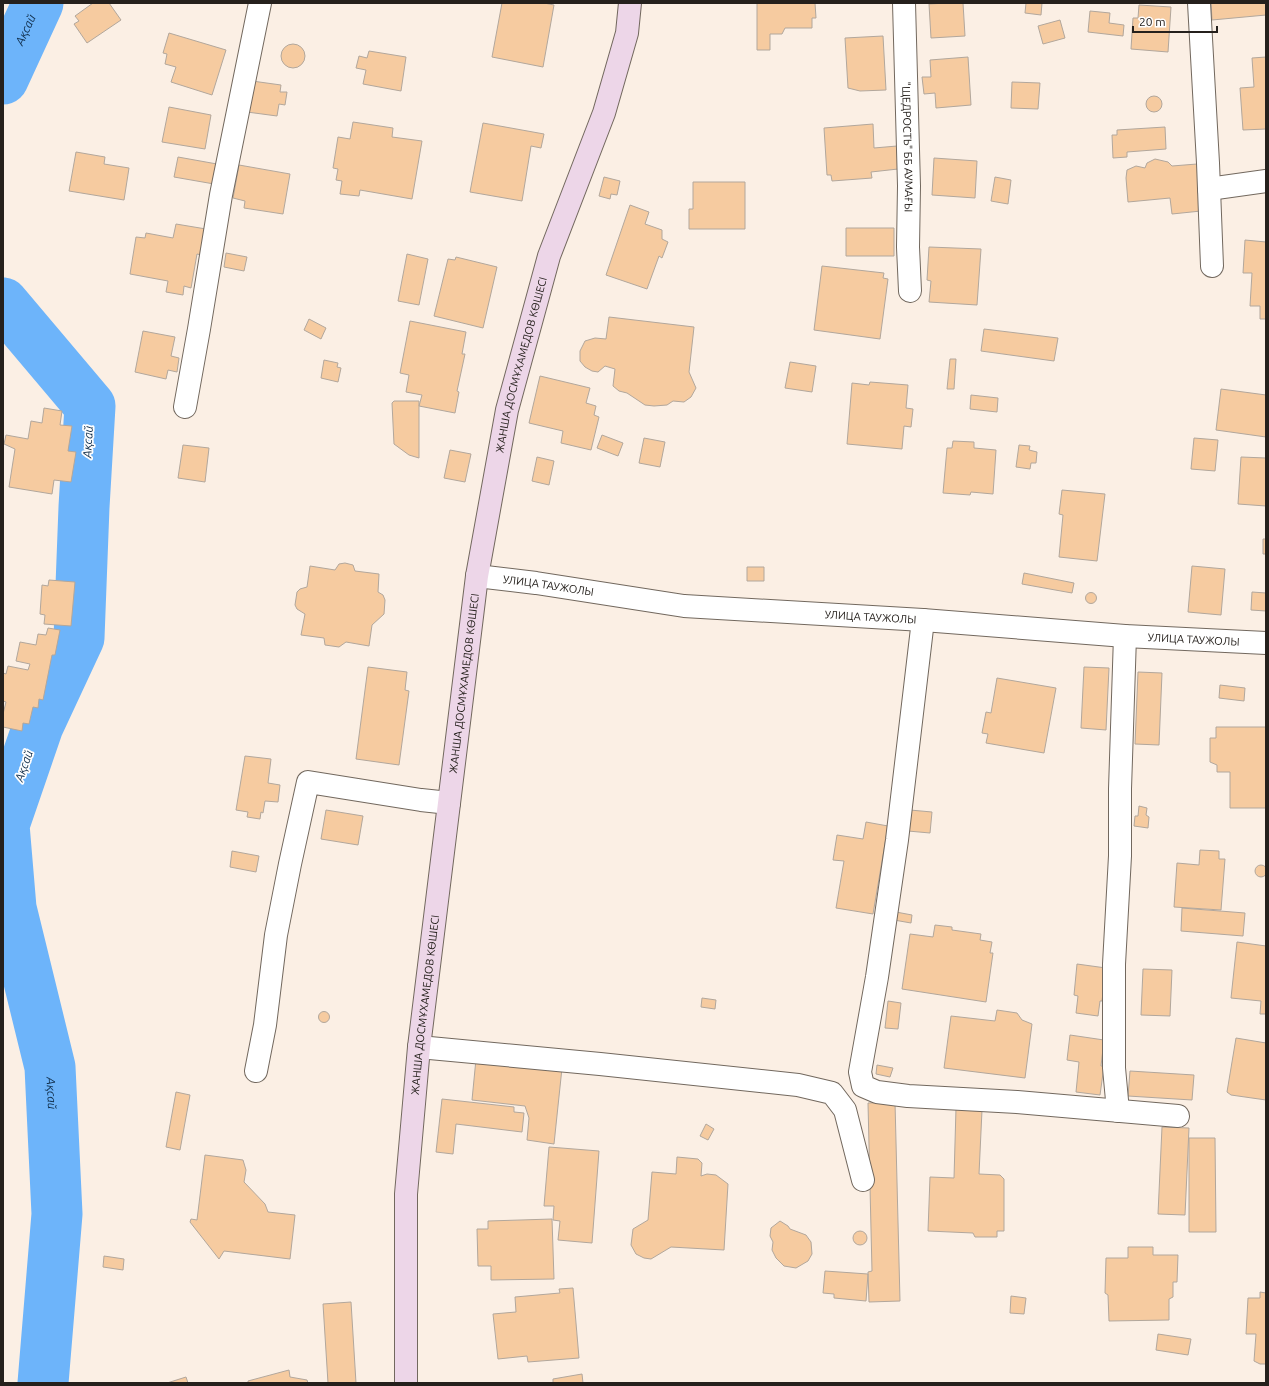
<svg xmlns="http://www.w3.org/2000/svg" width="1269" height="1386" viewBox="0 0 1269 1386" font-family="Ubuntu,sans-serif">
<style>
.lines{fill:none;stroke-linecap:round;stroke-linejoin:round}
.river{stroke:#6db4fa;stroke-width:51}
.building{fill:#f6cba0;stroke:#b2a79c}
.street-casing{stroke:#72685e;stroke-width:24}
.secondary-casing{stroke:#72685e;stroke-width:24}
.street{stroke:#fff;stroke-width:22}
.secondary{stroke:#edd6e8;stroke-width:22}
.labels{text-anchor:middle;stroke-width:3.5;stroke-linejoin:round;paint-order:stroke}
.street-label{font-size:11px;fill:#25201c;stroke:#fefefe}
.water-label{font-size:12px;font-style:italic;fill:#0f2c48;stroke:#fefefe}
</style>
<rect width="100%" height="100%" fill="#fbefe4"/>
<g class="lines">
<g class="river">
<path id="s1" d="M3,79L38,3"/>
<path id="s2" d="M3,303L90,406L84,507L79,638L38,726L4,825L11,908L50,1067L57,1214L43,1383"/>
</g>
</g>
<path class="building" d="M93,3H109L121,20L87,43L74,24L79,21L75,16Z
M502,3H544L554,5L543,67L492,57Z
M757,3H815L816,18H812V28H785L782,34H770V50H757Z
M947,3H963L965,36L931,38L929,4Z
M1026,3H1042L1041,15L1025,13Z
M1211,3H1266V15L1212,20Z
M1139,5L1171,7L1168,52L1131,49L1133,18H1138Z
M1090,11L1110,13L1109,23L1124,25L1123,36L1088,32Z
M1060,20L1065,38L1043,44L1038,26Z
M169,33L226,50L212,95L171,82L176,67L165,64L167,54L163,53Z
M883,36L886,90L860,91L848,88L845,38Z
M281 56a12 12 0 1 1 24 0a12 12 0 1 1-24 0Z
M369,51L406,57L401,91L363,84L366,70L356,68L359,56L367,58Z
M968,57L971,105L936,108L935,93L924,94L922,77H931L930,60Z
M1266,57V129L1243,130L1240,88L1254,87L1252,58Z
M252,81L281,85L280,92H287L285,105L279,104L277,116L247,112Z
M1012,82L1040,83L1038,109L1011,108Z
M1146 104a8 8 0 1 1 16 0a8 8 0 1 1-16 0Z
M169,107L211,115L205,149L162,142Z
M353,122L393,128L392,137L422,141L412,199L360,190L359,196L340,194L342,181L336,180L338,169L333,168L338,137L350,139Z
M483,123L544,134L541,148L531,146L522,201L470,192Z
M873,124L874,148L897,146L898,169L871,172L872,178L832,181L831,175H827L824,128Z
M1165,127L1166,149L1127,152V157L1113,158L1112,135H1117V130Z
M76,152L105,157L104,164L129,168L124,200L69,191Z
M178,157L217,164L214,184L174,177Z
M934,158L977,161L975,198L932,195Z
M1155,159L1168,162L1172,166L1197,164L1201,211L1172,214L1170,198L1128,202L1126,178L1127,170L1136,166L1145,168L1147,163Z
M239,165L290,174L283,214L244,208L245,201L233,198Z
M604,177L620,181L617,195L611,194L610,199L599,196Z
M995,177L1011,180L1008,204L991,201Z
M693,182H745V229H689V209H693Z
M630,205L649,212L645,224L662,230V239L668,242L662,258L659,256L647,289L606,275Z
M176,224L206,229L201,255L197,254L191,288L184,286L183,295L166,292L168,281L130,274L136,237L145,238L146,233L173,238Z
M846,228H894V256H846Z
M1245,240L1266,242V319H1260V306H1250L1252,273H1243Z
M929,247L981,249L977,305L929,302L931,281L927,280Z
M226,253L247,257L244,271L224,267Z
M407,254L428,259L419,305L398,301Z
M456,257L497,267L483,328L434,316L448,259L455,260Z
M822,266L884,273L883,278L888,279L880,339L814,330Z
M609,317L694,327L689,372L696,388L691,397L684,402L673,401L667,405L654,406L645,405L627,393L619,391L613,386L615,369L605,366L598,372L592,371L585,367L580,361V351L585,341L595,338L606,339Z
M309,319L326,328L321,339L304,330Z
M410,321L466,332L462,354H465L457,391L459,392L455,413L419,406L422,395L406,392L409,375L400,373Z
M984,329L1058,338L1054,361L981,351Z
M143,331L175,337L171,356L179,358L177,372L168,370L166,379L135,372Z
M950,359H956L954,389H947Z
M324,360L338,363L337,367L341,368L338,382L321,378Z
M790,362L816,366L812,392L785,388Z
M540,376L590,388L586,403L596,406L594,415L599,417L591,450L561,443L563,431L529,423Z
M870,382L908,385L906,408L913,409L911,427L904,426L902,449L847,444L852,383L869,385Z
M1221,389L1266,395V437L1216,430Z
M971,395L998,398L997,412L970,409Z
M394,401H419V458L409,455L394,444L392,403Z
M44,408L62,411L60,425L72,426L68,451L76,452L71,482L54,480L52,494L9,487L15,449L4,444L6,435L28,439L31,421L42,423Z
M602,435L623,443L618,456L597,448Z
M644,438L665,442L660,467L639,463Z
M1194,438L1218,440L1215,471L1191,469Z
M953,441L974,442V448L996,450L993,494L971,492L970,495L943,493L947,448H952Z
M183,445L209,448L205,482L178,478Z
M1019,445L1030,446L1029,450L1037,452L1036,463H1031L1030,469L1016,467Z
M450,450L471,454L465,482L444,478Z
M537,457L554,461L549,485L532,481Z
M1241,457L1266,458V506L1238,504Z
M1062,490L1105,494L1097,561L1059,557L1063,515L1059,514Z
M1263,539H1266V554H1263Z
M345,563L353,565L355,571L379,574L378,592L383,595L385,600L384,614L372,625L369,646L346,642L339,647L325,645L324,638L301,635L305,614L297,609L295,605L297,592L300,589L307,587L310,566L335,570L339,564Z
M1192,566L1225,569L1221,615L1188,612Z
M747,567H764V581H747Z
M1024,573L1074,583L1072,593L1022,584Z
M49,580L75,582L71,626L44,624L45,615L40,614L42,585L48,586Z
M1252,592L1266,593V611L1251,610Z
M1085.5 598a5.5 5.5 0 1 1 11 0a5.5 5.5 0 1 1-11 0Z
M48,628L60,630L55,655H52L43,700L39,699L38,708L33,707L29,724L23,723L22,731L3,727V714L6,702L3,701V673L6,674L8,666L28,670L30,664L16,661L20,642L36,645L38,634L46,635Z
M368,667L407,672L405,690L409,691L399,765L356,759Z
M1084,667L1109,668L1106,730L1081,728Z
M1138,672L1162,673L1159,745L1135,744Z
M997,678L1056,688L1044,753L986,743L988,734L982,733L986,712L991,713Z
M1220,685L1245,688L1244,701L1219,698Z
M1216,727H1266V808H1230V772H1217V765L1210,762V738H1216Z
M245,756L271,759L268,783L280,785L278,802L265,801L263,813L261,812L260,819L247,817L248,812L236,810Z
M1139,806L1147,808L1146,815L1149,817L1148,828L1134,826L1135,816H1138Z
M326,810L363,816L358,845L321,839Z
M910,810L932,812L930,833L908,831Z
M866,822L888,826L873,914L836,908L844,861L833,860L837,835L863,839Z
M1200,850L1219,851V859H1225L1221,910L1174,907L1177,863L1199,865Z
M232,851L259,856L256,872L230,867Z
M1255 871a6 6 0 1 1 12 0a6 6 0 1 1-12 0Z
M1182,908L1245,913L1243,936L1181,931Z
M896,912L912,915L911,923L894,920Z
M935,925L952,927V930L981,934L980,940L992,942L990,953H993L986,1002L902,989L910,934L933,937Z
M1237,942L1266,946V1014H1260L1261,1001L1231,998Z
M1077,964L1106,968L1102,1001H1100L1098,1016L1076,1013L1078,996L1074,995Z
M1143,969L1172,970L1170,1016L1141,1015Z
M702,998L716,1000L715,1009L701,1007Z
M888,1001L901,1003L898,1029L885,1028Z
M997,1010L1017,1013L1022,1020L1032,1024L1025,1078L944,1068L951,1016L995,1021Z
M318.5 1017a5.5 5.5 0 1 1 11 0a5.5 5.5 0 1 1-11 0Z
M1070,1035L1104,1040L1101,1066H1104L1100,1095L1076,1092L1079,1062L1067,1060Z
M1236,1038L1266,1043V1100L1231,1095L1227,1092Z
M476,1059L562,1068L554,1144L527,1140L529,1118L525,1106L472,1100Z
M877,1065L893,1068L890,1077L876,1074Z
M1130,1071L1194,1075L1192,1100L1128,1096Z
M176,1092L190,1095L180,1150L166,1147Z
M442,1099L514,1107V1112L524,1113L522,1132L456,1124L453,1154L436,1152Z
M895,1102L900,1301L869,1302L868,1272L872,1271L868,1103Z
M956,1108L982,1110L979,1174L1000,1175L1004,1179V1231H997V1237H975L973,1233L928,1231L930,1177L954,1178Z
M706,1124L714,1129L708,1140L700,1136Z
M1162,1127L1189,1128L1185,1215L1158,1214Z
M1189,1138H1215L1216,1232H1189Z
M549,1147L599,1151L592,1243L558,1240L560,1221L553,1220L554,1206H544Z
M205,1155L243,1160L246,1170L244,1182L265,1204L268,1212L295,1215L290,1259L224,1251L219,1259L190,1222L191,1219L197,1220Z
M677,1157L698,1159L702,1163L701,1176L707,1174L716,1175L728,1184L724,1250L671,1247L651,1259L644,1258L636,1254L631,1245L633,1229L648,1220L652,1172L676,1174Z
M552,1219L554,1279L491,1280V1266H478L477,1229H488V1221Z
M780,1221L788,1226L790,1229L806,1235L811,1242L812,1254L808,1261L796,1268L784,1266L776,1258L772,1250L773,1242L770,1236L771,1228Z
M853 1238a7 7 0 1 1 14 0a7 7 0 1 1-14 0Z
M1128,1247H1153V1255H1178L1177,1282H1173V1297L1169,1299V1320L1109,1321L1108,1295L1105,1293L1106,1258H1128Z
M104,1256L124,1259L123,1270L103,1267Z
M825,1271L868,1274L866,1301L834,1298V1294L823,1293Z
M573,1288L579,1358L528,1362L527,1356L498,1359L493,1314L516,1312L515,1297L560,1293L559,1289Z
M1260,1292L1266,1293V1364H1260L1254,1361L1256,1334H1246L1248,1298H1260Z
M1011,1296L1026,1298L1024,1314L1010,1313Z
M351,1302L356,1383H328L323,1304Z
M1158,1334L1191,1339L1188,1355L1156,1350Z
M289,1370L290,1377L307,1380L308,1383H248V1381Z
M582,1374L583,1383H553V1379Z
M186,1377L188,1383H167Z"/>
<g class="lines">
<g class="street-casing">
<g id="street">
<path id="s3" d="M904,3L909,186L908,247L910,291"/>
<path d="M1199,3L1208,163L1212,266"/>
<path d="M1209,189L1266,181"/>
<path d="M185,407L199,329L221,195L260,3"/>
<path id="s4" d="M477,576L536,583L684,606L923,620L1125,636L1266,643"/>
<path d="M923,620L897,840L877,977L860,1072L863,1086L877,1092L908,1096L1017,1102L1178,1116"/>
<path d="M419,1047L600,1064L798,1085L832,1093L845,1110L863,1180"/>
<path d="M256,1071L265,1025L276,935L290,864L308,782L421,800L449,803"/>
<path d="M1118,1111L1114,1068V964L1120,856V789L1125,636"/>
</g>
</g>
<g class="secondary-casing">
<g id="secondary">
<path id="s5" d="M406,1383V1194L419,1047L477,576L507,410L549,256L604,113L627,33L630,3"/>
</g>
</g>
<use href="#street" class="street"/>
<use href="#secondary" class="secondary"/>
</g>
<g class="labels">
<g class="street-label">
<text dy="4" stroke="none"><textPath href="#s3" startOffset="144">"ЩЕДРОСТЬ" ББ АУМАҒЫ</textPath></text>
<text dy="4" stroke="none"><textPath href="#s5" startOffset="1027">ЖАНША ДОСМҰХАМЕДОВ КӨШЕСІ</textPath></text>
<text dy="4" stroke="none"><textPath href="#s4" startOffset="72">УЛИЦА ТАУЖОЛЫ</textPath></text>
<text dy="4" stroke="none"><textPath href="#s4" startOffset="396">УЛИЦА ТАУЖОЛЫ</textPath></text>
<text dy="4" stroke="none"><textPath href="#s4" startOffset="720">УЛИЦА ТАУЖОЛЫ</textPath></text>
<text dy="4" stroke="none"><textPath href="#s5" startOffset="703">ЖАНША ДОСМҰХАМЕДОВ КӨШЕСІ</textPath></text>
<text dy="4" stroke="none"><textPath href="#s5" startOffset="379">ЖАНША ДОСМҰХАМЕДОВ КӨШЕСІ</textPath></text>
</g>
<g class="water-label">
<text dy="4" stroke="none"><textPath href="#s1" startOffset="54">Ақсай</textPath></text>
<text transform="translate(88 442) rotate(-87)" y="4">Ақсай</text>
<text transform="translate(24 766) rotate(-71)" y="4">Ақсай</text>
<text dy="4" stroke="none"><textPath href="#s2" startOffset="842">Ақсай</textPath></text>
</g>
</g>
<rect width="1269" height="1386" fill="none" stroke="#25201c" stroke-width="8"/>
<path d="M1133 26v6h84v-6" fill="none" stroke="#25201c" stroke-width="2"/>
<text x="1139" y="26" font-size="12" fill="#25201c" stroke="#fefefe" stroke-width="3" paint-order="stroke">20 m</text>
</svg>
